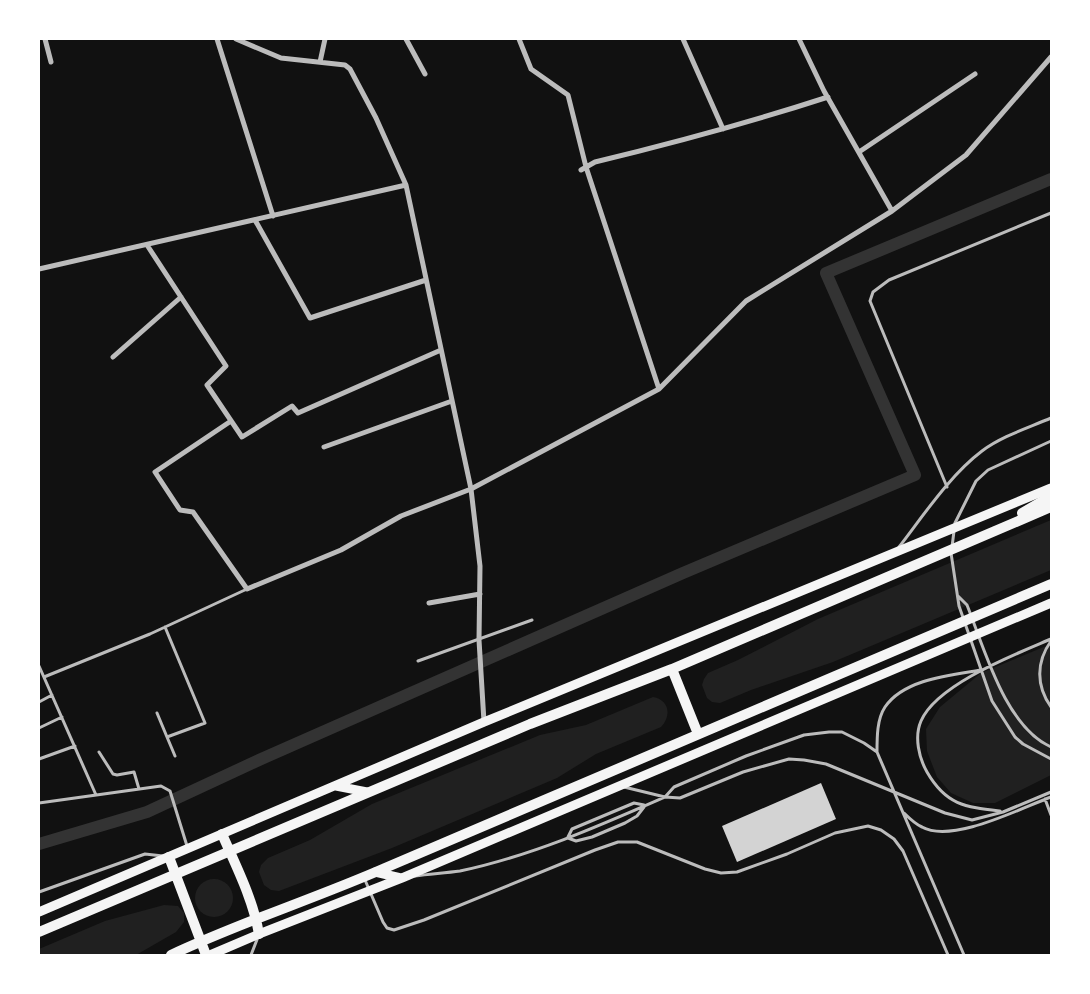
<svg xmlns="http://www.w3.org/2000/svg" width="1090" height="994" viewBox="0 0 1090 994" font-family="Ubuntu,sans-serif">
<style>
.green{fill:#202020}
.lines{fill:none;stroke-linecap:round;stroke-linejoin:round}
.canal{stroke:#333;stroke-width:12}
.building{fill:#d3d3d3}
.service{stroke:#bcbcbc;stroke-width:3}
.minor{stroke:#bcbcbc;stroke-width:5}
.secondary{stroke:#f5f5f5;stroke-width:9}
.trunk{stroke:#f5f5f5;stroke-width:10}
</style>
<rect width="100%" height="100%" fill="#111"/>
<path class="green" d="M1051,520V570L833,662L751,690L720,703L712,702L707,698L702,685L704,679L708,673L738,660L818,619Z
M1051,644V775L995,803H973L951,793L937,777L927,751L926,729L940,707L981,673Z
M653,697C669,700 672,715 661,727L596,754L557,778L392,848L279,891L271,890L264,885L259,872L261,865L268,858L310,840L372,804L540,735L586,725Z
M195 898a19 19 0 1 1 38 0a19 19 0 1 1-38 0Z
M164,905L178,906L184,913V922L176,932L136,955H39V949L105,921Z"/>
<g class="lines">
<path class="canal" d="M39,844L147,812L259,760L683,573L915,475L826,273L1051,179"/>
</g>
<path class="building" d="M821,783L836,819L737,862L722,826Z"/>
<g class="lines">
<path class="service" d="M947,487L870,301L873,292L889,280L1051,213
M899,547C923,516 950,475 982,451C1002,436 1028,428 1051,418
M952,547L955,523L976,481L988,470L1051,441
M951,553L959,606L992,701L1015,737L1023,744L1051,759
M958,596L967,605C985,650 1005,726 1051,747
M165,627L205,723L167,737L175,756
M1051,641C1036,662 1036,686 1051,707
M418,661L532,620
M39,666L96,795
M44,677L150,634L247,589
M39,702L52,695
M157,713L167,737
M39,728L62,717
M99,752L113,774L117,775L134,772L139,789
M39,759L75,746
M624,787L665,797L680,798L743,772L789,759L804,760L826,764L945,813L972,820L1003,812L1051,792
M1045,799L1051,815
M39,803L161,786L170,791L187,846
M1000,811C965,807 946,805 927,772C919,758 914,737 921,721C937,684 1016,654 1051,639
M904,813C909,818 915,824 922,827C952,844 1021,808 1051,797
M568,837L572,829L634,803L644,805
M568,838L576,841L592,837L625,823L637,816L644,807
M415,876C430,874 445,873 460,871C531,856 599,826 665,797L674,787L746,756L804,735L829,732H842L864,743L877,752
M365,880L383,922L387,928L394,930L424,920L595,850L618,842H637L705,869L721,873L737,872L787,854L835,833L868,826L881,830L894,839L903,851L948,955
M39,892L145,854L163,856
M251,955L258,937
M964,955L877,752C877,737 877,719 885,707C904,679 951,675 981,670"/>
<path class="minor" d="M45,39L51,62
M217,39L273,216
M236,39L281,58L345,65L350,69L376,118L406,185L471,489L480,566L479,640L484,722
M406,39L425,74
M519,39L531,69L568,95L586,167L659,389
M683,39L723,129
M799,39L824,91L892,211
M320,62L325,39
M859,152L975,74
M581,170L595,162C674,143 751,122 828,97
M255,220L310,318L426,280
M147,245L226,366L207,385L242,437L292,406L298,413L441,350
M39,269L406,185
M113,357L181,297
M231,421L155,472L180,510L193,512L247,589L341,550L401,516L471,489L659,389L746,301L892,211L966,155L1051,57
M324,447L452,401
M429,603L480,594"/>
<path class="secondary" d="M336,786L367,792
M375,872L401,878
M39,912L484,722L1051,488
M210,955L259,934L402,878L1051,603"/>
<path class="trunk" d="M1022,513L1051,496
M672,669L698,734
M222,834C236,866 253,899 259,934
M169,857L206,955
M39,932L530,724L672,669L1051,507
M171,955C241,922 314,899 385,868C606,772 828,677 1051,584"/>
</g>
<rect width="1090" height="994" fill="none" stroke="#ffffff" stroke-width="80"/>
</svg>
